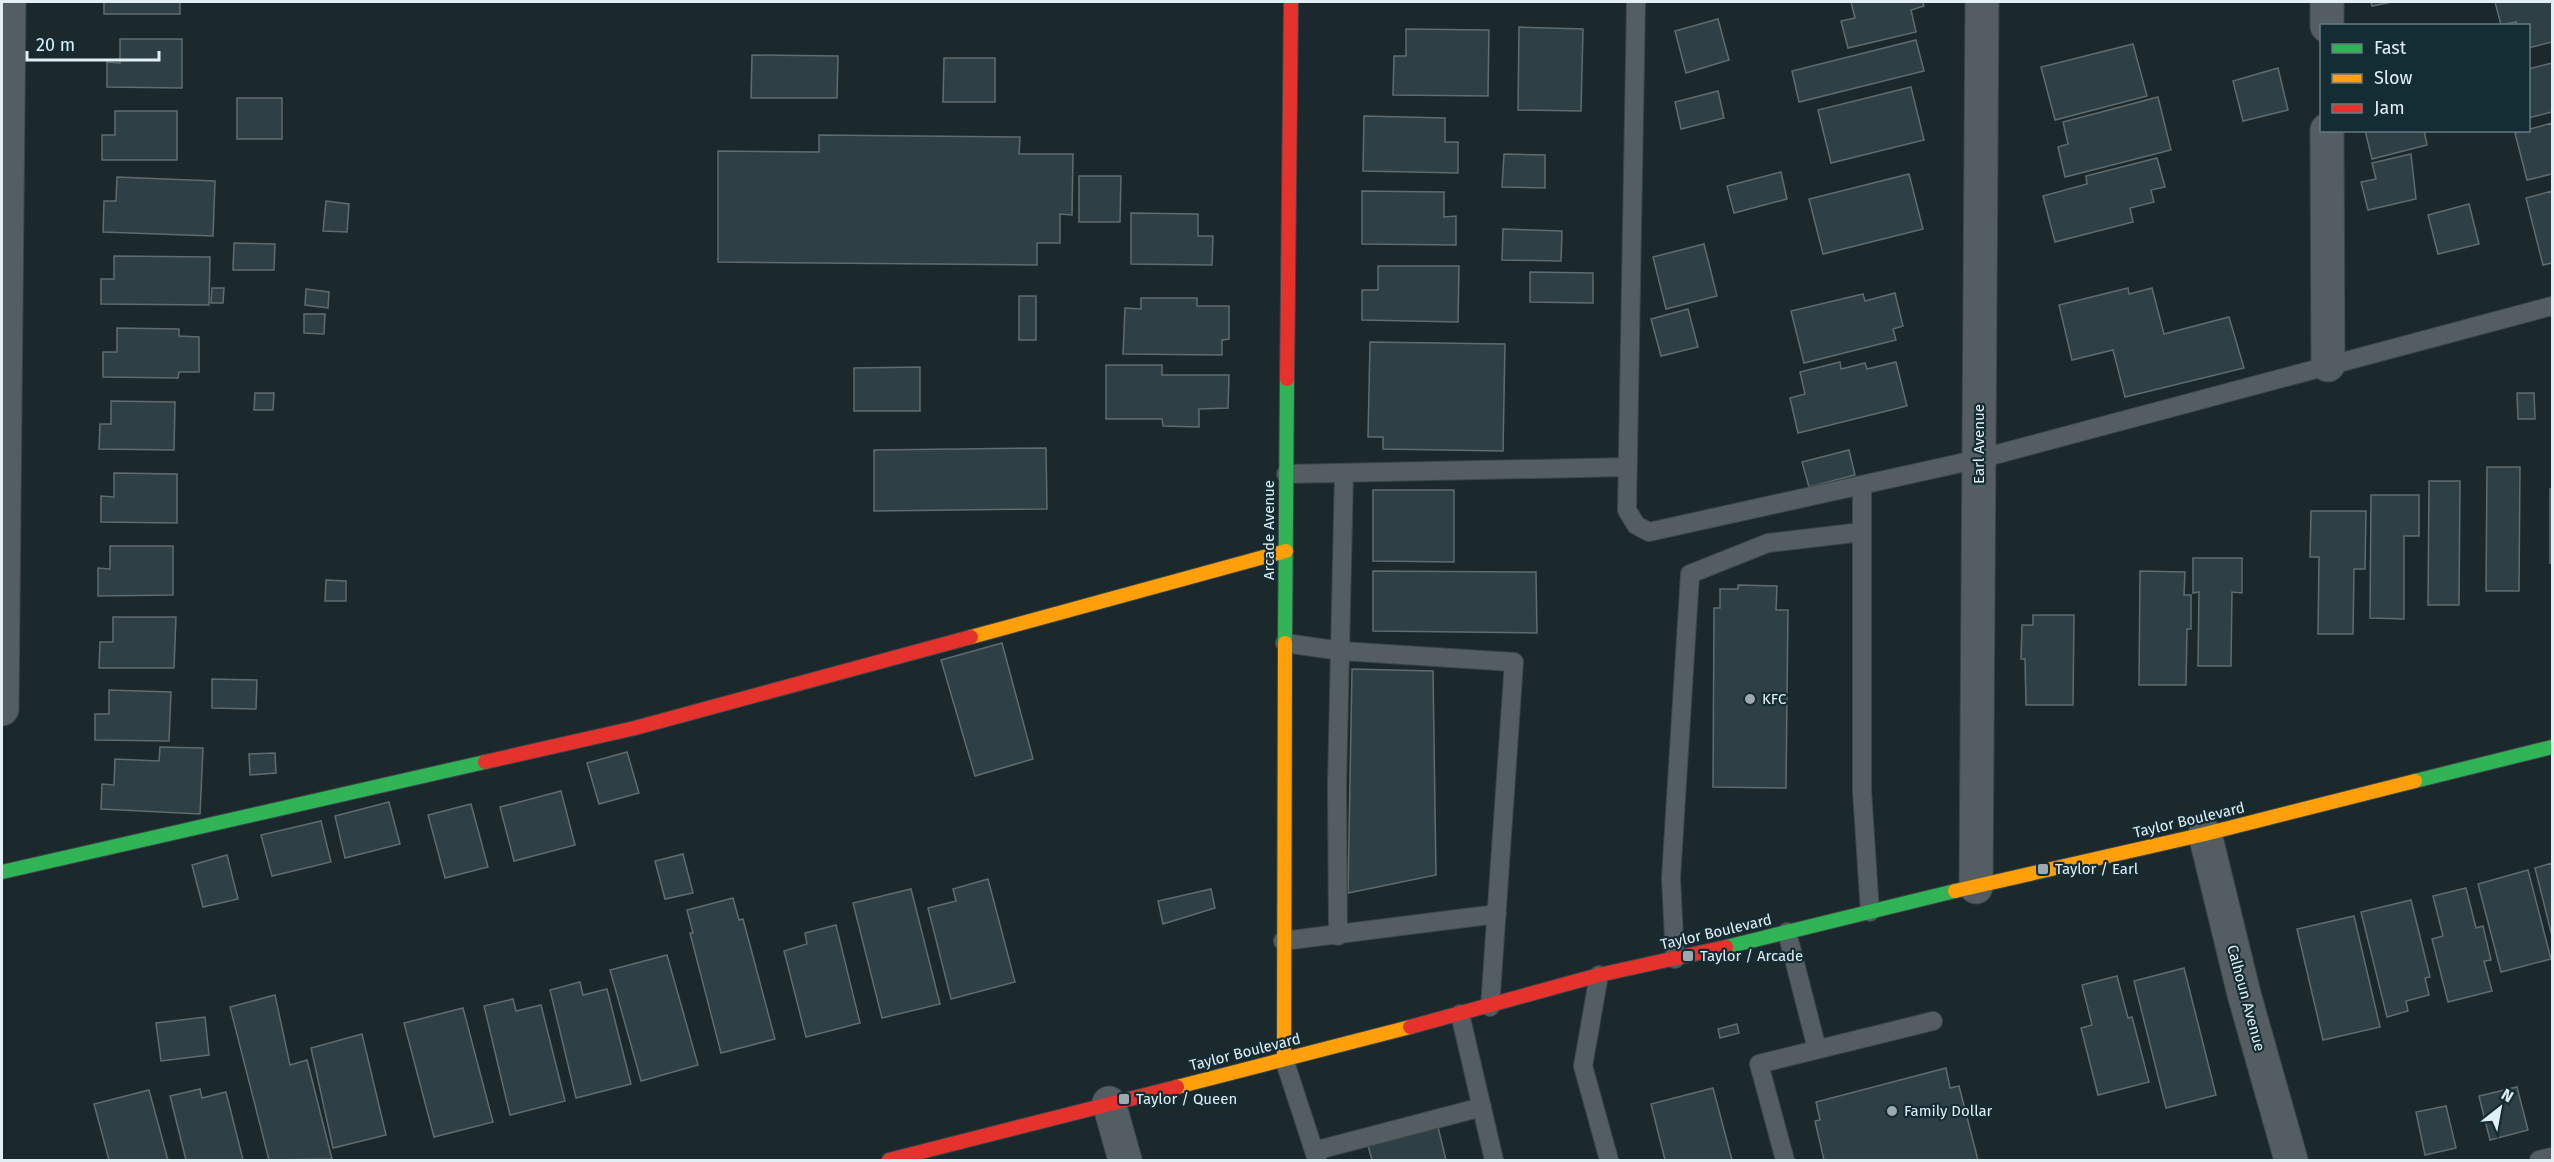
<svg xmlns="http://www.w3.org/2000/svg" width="2554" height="1162" viewBox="0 0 2554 1162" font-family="'Fira Sans',sans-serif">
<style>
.building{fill:#2e4046;stroke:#606b6f;stroke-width:1.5}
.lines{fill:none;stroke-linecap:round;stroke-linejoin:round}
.lane-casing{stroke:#3b4649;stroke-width:20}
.street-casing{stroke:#3b4649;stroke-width:35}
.fast-casing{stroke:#3b4649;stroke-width:16}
.slow-casing{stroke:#3b4649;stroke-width:16}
.jam-casing{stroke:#3b4649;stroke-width:16}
.lane{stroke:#545e62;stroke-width:18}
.street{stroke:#545e62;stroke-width:33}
.fast{stroke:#30b455;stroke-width:14}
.slow{stroke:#ff9f0a;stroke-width:14}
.jam{stroke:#e5322d;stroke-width:14}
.poi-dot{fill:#9caaaf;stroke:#142c33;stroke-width:2}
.labels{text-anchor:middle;stroke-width:4.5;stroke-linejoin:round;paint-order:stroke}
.street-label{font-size:15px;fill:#e2f0f5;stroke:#142c33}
.poi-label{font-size:15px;fill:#e2f0f5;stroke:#142c33;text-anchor:start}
</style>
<rect width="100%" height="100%" fill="#1b282c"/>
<path class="building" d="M104,2H180V14H104Z
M1851,2H1923L1924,6L1911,10L1916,32L1848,48L1841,21L1855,18Z
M2371,2H2392L2372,6Z
M2495,2H2552V42L2528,48V26H2517L2516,22L2501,25Z
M1718,19L1729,60L1686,73L1675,31Z
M1519,27L1583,29L1581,111L1518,110Z
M1406,29L1489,30L1488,96L1393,95L1394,56H1406Z
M120,39H182V88L107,87V62L120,63Z
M1916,40L1924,71L1799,102L1792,71Z
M2133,44L2147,96L2055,120L2041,67Z
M752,55L838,56L837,98H751Z
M944,58H995V102H943Z
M2552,63V112L2528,118V69Z
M2278,68L2288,110L2243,121L2233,81Z
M1911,87L1924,140L1831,163L1818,110Z
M1718,91L1724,118L1681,129L1675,102Z
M2158,97L2171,150L2065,177L2058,147L2068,144L2063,122Z
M237,98H282V139H237Z
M115,111H177V160H102V135H115Z
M1364,116L1445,118V142H1458V173L1363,171Z
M2552,123V174L2527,180L2515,133Z
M2365,130H2424L2427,145L2372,159Z
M819,135L1020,137L1019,154H1073L1072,215L1060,214V243H1037V265L718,262V151L819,152Z
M1504,154L1545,155V188L1502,187Z
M2411,154L2416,199L2368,210L2361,182L2376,179L2372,163Z
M2157,158L2165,187L2151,190L2154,202L2130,208L2133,222L2055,242L2043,196L2087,184L2086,176Z
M1781,172L1787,199L1734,213L1727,186Z
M1909,174L1923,229L1823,254L1809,199Z
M1079,176H1121L1120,222H1079Z
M117,177L215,181L213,236L103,232L104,201H116Z
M1362,191L1444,192V217L1456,216V245L1362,244Z
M2552,191V263L2543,265L2526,198Z
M326,201L349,204L347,232L323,231Z
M2469,204L2479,244L2438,254L2428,215Z
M1131,213L1198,214V236H1213L1212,265L1131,264Z
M1503,229L1562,231L1561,261L1502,260Z
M234,243L275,244L274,270H233Z
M1704,244L1717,296L1666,309L1653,257Z
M114,256L210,257L209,305L101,304V279H114Z
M1378,266H1459L1458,322L1362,320V290H1378Z
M1530,272L1593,273V303L1530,302Z
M212,288H224L223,303H211Z
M2128,288L2129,294L2152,288L2164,334L2229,317L2244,368L2125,397L2113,350L2072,360L2059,305Z
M306,289L329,292L328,308L305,305Z
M1895,293L1903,326L1893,329L1896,340L1804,363L1791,311L1863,294L1865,301Z
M1019,296H1036V340H1019Z
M1141,298H1197V306H1229V339L1222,340V355L1123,354L1125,308L1141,309Z
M1688,309L1698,347L1661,356L1651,319Z
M304,314H325L324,334L304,333Z
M117,328L179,329V336L199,337V372H179L178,378L103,377V352H117Z
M1370,342L1505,344L1503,451L1383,449V437H1368Z
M1840,362L1841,369L1865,363L1867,369L1896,362L1907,406L1798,433L1790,398L1805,394L1800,372Z
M1106,365H1162V375H1229L1228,408L1199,409V427L1163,426L1162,419H1106Z
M920,367V411H854V368Z
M255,393H274L273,410H254Z
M2517,393H2534L2535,419H2518Z
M111,401L175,402L174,450L99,449L100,424H111Z
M1046,448L1047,509L874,511V450Z
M1849,450L1855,475L1809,487L1802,462Z
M2487,467H2520L2519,591H2486Z
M114,473L177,474V523L101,522V496L114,497Z
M2429,481H2460L2459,605H2428Z
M2550,489H2552V563H2550Z
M1373,490H1454V562L1373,561Z
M2371,495H2419V536H2404V619L2370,618Z
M2311,511H2366L2365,569H2354L2353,634H2318L2319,557H2310Z
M110,546H173V595L98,596V568L110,569Z
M2193,558H2242V593L2232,592L2231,666H2198L2199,592L2193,593Z
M1373,571L1536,572L1537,633L1373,631Z
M2140,571L2185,572L2184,595H2191V629H2187L2186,685H2139Z
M326,580L346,581V601H325Z
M1738,585L1777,586L1776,610H1788L1786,788L1713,787L1714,608H1720V589H1738Z
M2033,615H2074L2073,705H2026L2025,659H2021L2022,625H2033Z
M113,617H176L174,668H99L100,642H113Z
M1002,643L1033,759L975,776L941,660Z
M1352,669L1433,671L1436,875L1348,893Z
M212,679L257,680L256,709L212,708Z
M109,690L171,692L169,741L95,740V714H109Z
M160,747L203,748L200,814L101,809L102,784L114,785L115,759L159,761Z
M627,752L639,793L599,804L587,763Z
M275,753L276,773L250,775L249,754Z
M561,791L575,845L514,861L500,807Z
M389,802L400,844L345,858L335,816Z
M471,804L488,867L445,878L428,815Z
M321,821L331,862L272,876L261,835Z
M683,854L693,893L665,899L655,861Z
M227,855L238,899L203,907L192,865Z
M2552,863V936L2535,868Z
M2528,870L2551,959L2501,972L2478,884Z
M988,879L1015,982L951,999L928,908L956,901L953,889Z
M2466,888L2476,928L2483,926L2491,960L2484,961L2492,991L2448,1002L2432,939L2443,936L2433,896Z
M911,889L940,1004L882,1018L853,903Z
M1211,889L1215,908L1163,924L1158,901Z
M733,898L739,920L743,919L775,1039L721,1053L690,933H693L687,910Z
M2411,900L2430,977L2425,978L2429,995L2406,1001L2408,1011L2387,1017L2361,912Z
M2354,916L2380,1027L2323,1040L2297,929Z
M836,925L860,1023L806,1037L784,951L807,944L805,933Z
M667,955L698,1065L641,1081L610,970Z
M2184,968L2216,1095L2166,1108L2134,981Z
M2117,976L2128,1018L2132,1017L2149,1082L2098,1095L2081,1028L2092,1025L2082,985Z
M580,982L583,995L607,989L631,1084L576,1098L550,990Z
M275,995L290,1065L307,1060L332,1159L269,1160L230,1007Z
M513,999L516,1011L541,1005L565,1101L510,1115L484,1006Z
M463,1008L493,1122L434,1137L404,1023Z
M205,1017L209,1055L161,1061L156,1023Z
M1737,1024L1739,1033L1720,1038L1718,1029Z
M362,1034L386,1135L333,1148L311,1048Z
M1946,1068L1950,1088L1959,1086L1978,1160H1824L1815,1121L1820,1120L1816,1102Z
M2517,1087L2528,1130L2490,1140L2479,1096Z
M1713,1088L1732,1160H1665L1651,1104Z
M200,1089L202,1098L226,1092L243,1160H186L170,1096Z
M149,1090L168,1160H109L94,1104Z
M2446,1106L2456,1148L2425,1155L2416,1112Z
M1438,1127L1446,1160H1372L1368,1146Z"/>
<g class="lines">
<g class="lane-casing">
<path id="lane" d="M1636,2L1627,510L1636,525L1649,532L1979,459L2552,306
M1286,474L1628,467
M1862,485V791L1870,912
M1285,643L1341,651L1514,662L1490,1007
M1787,932L1817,1049
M1338,936L1337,784L1344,473
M1283,941L1497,914
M1675,959L1671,878L1690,574L1768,543L1862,532
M1599,975L1583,1066L1609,1160
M1460,1014L1494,1160
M1284,1059L1317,1160
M1314,1151L1482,1107
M1785,1160L1759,1064L1933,1021
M2539,1160L2552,1157"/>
</g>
<g class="street-casing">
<path id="street" d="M2327,26V2
M2327,130L2328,365
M2,709L9,2
M2205,834L2244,994L2291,1160
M1976,887L1982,2
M1109,1103L1125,1160"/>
</g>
<g class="fast-casing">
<path id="fast" d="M1285,643L1287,379
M2415,781L2552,747
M2,872L485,762
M1726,947L1955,891"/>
</g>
<g class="slow-casing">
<path id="slow" d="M971,637L1286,551
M1955,891L2205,834L2415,781
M1284,1059L1285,643
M1177,1087L1410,1027"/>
</g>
<g class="jam-casing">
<path id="jam" d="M1287,379L1291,2
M485,762L635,728L971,637
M1410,1027L1599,975L1726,947
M889,1160L1177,1087"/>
</g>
<use href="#lane" class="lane"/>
<use href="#street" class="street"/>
<use href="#fast" class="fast"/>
<use href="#slow" class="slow"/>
<use href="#jam" class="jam"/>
</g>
<g class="poi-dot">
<circle cx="1750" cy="699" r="6"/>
<rect x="2037" y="863" width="12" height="12" rx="3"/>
<rect x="1682" y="950" width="12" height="12" rx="3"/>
<rect x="1118" y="1093" width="12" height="12" rx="3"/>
<circle cx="1892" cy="1111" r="6"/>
</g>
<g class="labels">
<g class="street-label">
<text transform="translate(1979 444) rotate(-90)" y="5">Earl Avenue</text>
<text transform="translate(1269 530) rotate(-90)" y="5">Arcade Avenue</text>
<text transform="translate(2189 820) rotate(-13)" y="5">Taylor Boulevard</text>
<text transform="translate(1716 932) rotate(-13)" y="5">Taylor Boulevard</text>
<text transform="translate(2246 998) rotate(75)" y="5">Calhoun Avenue</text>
<text transform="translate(1245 1052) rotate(-14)" y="5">Taylor Boulevard</text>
</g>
<g class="poi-label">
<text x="1762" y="704">KFC</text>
<text x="2055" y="874">Taylor / Earl</text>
<text x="1700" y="961">Taylor / Arcade</text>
<text x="1136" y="1104">Taylor / Queen</text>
<text x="1904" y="1116">Family Dollar</text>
</g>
</g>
<rect width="2554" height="1162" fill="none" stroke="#e2f0f5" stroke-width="6"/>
<rect x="2320" y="24" width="210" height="108" fill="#142c33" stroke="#667a81" stroke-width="1.5"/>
<rect x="2332" y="44" width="30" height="9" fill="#30b455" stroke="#667a81" stroke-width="1.5"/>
<text x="2374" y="54" font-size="18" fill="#e2f0f5">Fast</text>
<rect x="2332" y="74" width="30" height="9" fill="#ff9f0a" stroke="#667a81" stroke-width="1.5"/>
<text x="2374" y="84" font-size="18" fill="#e2f0f5">Slow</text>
<rect x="2332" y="104" width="30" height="9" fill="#e5322d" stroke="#667a81" stroke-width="1.5"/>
<text x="2374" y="114" font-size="18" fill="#e2f0f5">Jam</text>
<g transform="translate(2500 1108) rotate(31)" stroke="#142c33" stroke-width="4.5" paint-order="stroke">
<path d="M0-4.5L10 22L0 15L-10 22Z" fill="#e2f0f5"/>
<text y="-9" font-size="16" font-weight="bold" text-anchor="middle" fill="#e2f0f5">N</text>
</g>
<path d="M27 51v9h132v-9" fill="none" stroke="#e2f0f5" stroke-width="3"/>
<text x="36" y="51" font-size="18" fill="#e2f0f5" stroke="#142c33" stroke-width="4.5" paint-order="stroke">20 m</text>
</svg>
